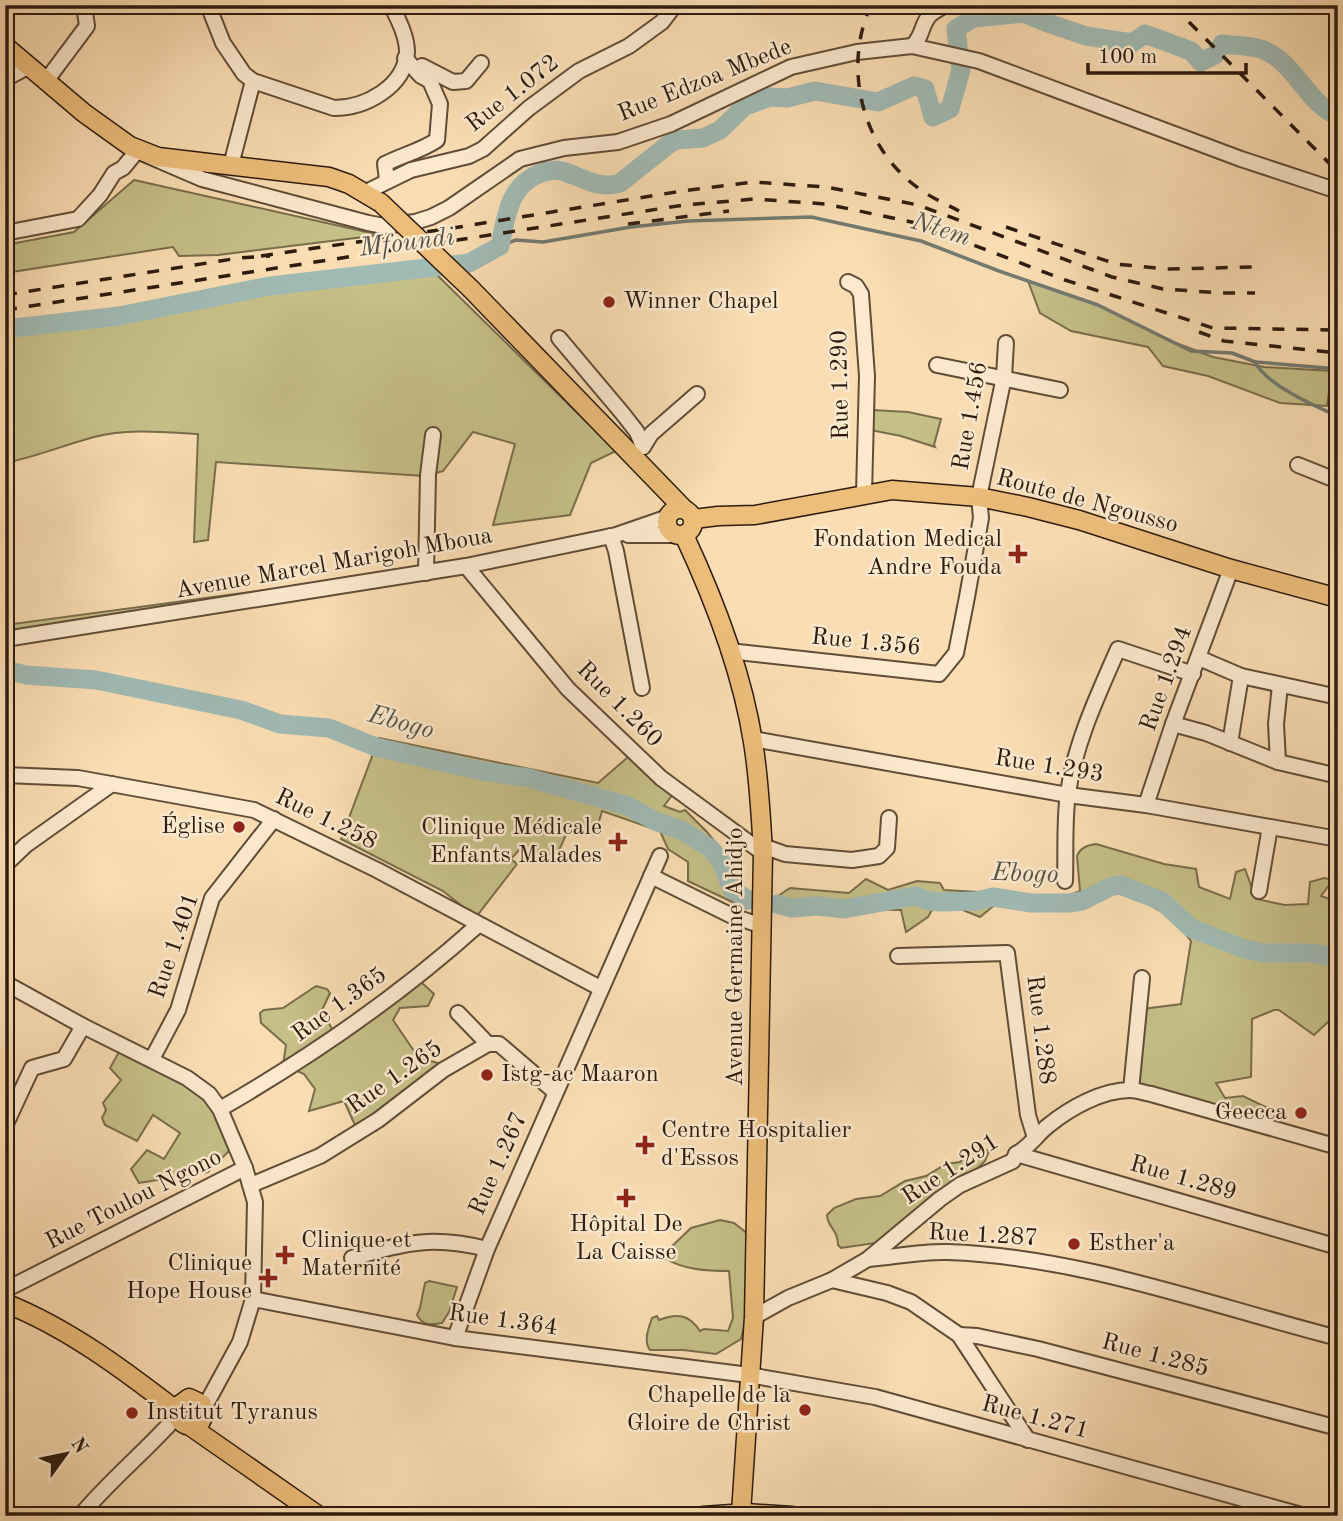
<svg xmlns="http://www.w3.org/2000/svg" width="1343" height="1521" viewBox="0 0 1343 1521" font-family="'Old Standard TT',serif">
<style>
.green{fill:#c5bf88;stroke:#796d4b;stroke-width:2}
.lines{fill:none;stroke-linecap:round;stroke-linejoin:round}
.stream{stroke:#727a72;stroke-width:3.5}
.river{stroke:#a0bab4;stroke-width:19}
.minor-casing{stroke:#604c37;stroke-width:18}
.major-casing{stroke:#2d1b0e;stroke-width:21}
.minor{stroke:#fce9ce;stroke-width:14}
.major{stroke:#edbe7a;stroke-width:18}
.rail{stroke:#2d1b0e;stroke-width:3.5;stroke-dasharray:12 12;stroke-linecap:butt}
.major-bridge-casing{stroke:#2d1b0e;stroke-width:21;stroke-linecap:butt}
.major-bridge{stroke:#edbe7a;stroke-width:18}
.poi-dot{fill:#8f2418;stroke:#fce9ce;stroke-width:2.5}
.labels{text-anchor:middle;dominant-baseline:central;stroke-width:5;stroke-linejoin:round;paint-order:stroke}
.street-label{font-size:24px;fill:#2d1b0e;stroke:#fce9ce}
.poi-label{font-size:24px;fill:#2d1b0e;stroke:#fce9ce;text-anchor:start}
.water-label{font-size:26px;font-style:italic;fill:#555348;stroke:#fce9ce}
</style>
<rect width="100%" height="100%" fill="#faddb3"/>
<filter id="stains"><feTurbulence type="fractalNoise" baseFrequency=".00286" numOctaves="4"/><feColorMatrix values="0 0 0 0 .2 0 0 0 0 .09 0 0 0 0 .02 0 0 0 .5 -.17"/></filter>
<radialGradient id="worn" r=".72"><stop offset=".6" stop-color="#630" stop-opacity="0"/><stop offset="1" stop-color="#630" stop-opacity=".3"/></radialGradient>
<g class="green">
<path d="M134 180 380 235 218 255 179 256 173 247 5 273V245L74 232Z"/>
<path d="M430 268 616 451 591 463 570 515 493 525 515 444 473 432 443 471 424 476 216 462 208 540 194 542 198 434C164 432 128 428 94 437 64 445 36 457 5 463V329L119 316 270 286Z"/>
<path d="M1028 281 1098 305 1168 340 1213 357 1264 367 1332 371 1327 406 1280 403 1208 376 1163 366 1148 347 1071 331 1040 313Z"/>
<path d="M872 410 908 412 941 419 934 445 935 447 901 436 870 430Z"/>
<path d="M355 578 362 583 357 590 5 643V625Z"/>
<path d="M379 738 598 783 628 757 673 794 664 806 680 812 685 810 707 832 739 872 745 908 688 881V862L668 849 660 831 602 811 595 835 569 828 557 855 518 851 511 859 517 864 476 917 443 891 341 839Z"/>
<path d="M1096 844 1164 864 1196 869 1199 887 1230 899 1236 872 1245 869 1256 899 1285 905 1308 904 1310 882 1324 878 1333 880 1321 896 1338 902V1022L1329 1021 1314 1035 1279 1010H1274L1252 1019 1251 1077 1216 1083 1225 1098 1243 1096 1282 1115 1280 1123H1270L1133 1087 1125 1075 1126 1070 1143 1009 1181 1004 1191 941 1172 917 1120 889 1073 908 1051 910 997 903 980 917 953 906 932 910 928 917 906 932 901 910 837 909 803 913 778 896 790 888 849 893 866 879 888 890 917 881 940 883 944 890 1065 897 1080 891 1077 856C1080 848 1087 845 1096 844Z"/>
<path d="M421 982 434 994 428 1006 400 1008 393 1020 416 1054 419 1058 438 1063 436 1068 378 1120 377 1130 365 1136H360L344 1101 309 1111 315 1089 304 1074 283 1065 286 1045 261 1023 260 1013 264 1010 283 1008 316 986 327 989 330 993 322 1010 333 1031Z"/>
<path d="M120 1050 194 1085 212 1105 230 1150 208 1172 139 1183 131 1169 147 1150 164 1159 180 1133 153 1115 137 1141 105 1125 102 1118 106 1110 103 1103 121 1080 110 1068Z"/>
<path d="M971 1144 989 1151 985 1161 971 1175 875 1243 841 1248 838 1245C838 1229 827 1227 827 1215L834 1208 856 1199 880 1196 905 1181 926 1176 946 1164 960 1162 966 1155Z"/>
<path d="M720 1220 734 1223 753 1238 747 1315 741 1339 716 1354 683 1350H650C643 1341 649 1327 652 1318L657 1316 659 1320C677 1313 689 1314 700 1331L704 1329 728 1331 733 1318 729 1271C708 1271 683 1270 665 1258V1253L691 1228Z"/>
<path d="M429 1281 457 1287 449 1312 442 1323C430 1325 423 1326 417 1315L420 1308 425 1283Z"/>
</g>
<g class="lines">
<g class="stream">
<path d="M1024 13 1025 5"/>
<path d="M500 246 516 240 543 242 631 227 688 221 811 217 921 241 999 271 1098 305 1191 351 1232 353 1255 362C1267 385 1314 406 1338 416"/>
<path d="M1256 362 1338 369"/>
</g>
<g class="river">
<path d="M5 329 119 316 270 286 469 263 500 246C506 217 509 184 541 173 547 171 555 169 562 171 582 177 598 190 620 183L669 144 677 140 703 138 720 130 745 106 770 97 787 98 815 91 878 102 914 86 925 89 933 117 950 109 961 70 956 29 973 18 1024 13 1045 22 1086 36 1132 43 1145 34 1191 51 1201 62 1215 55 1222 44C1235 46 1254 45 1266 51 1294 63 1309 105 1338 116"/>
<path d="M5 670 26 675 96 680 241 710 280 724 329 728 376 747 482 771 529 778 628 806 655 821 681 830 710 848 721 861 732 889 748 900"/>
<path d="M777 904 792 908 818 906 844 909 916 896 929 901 942 902 976 901 993 897 1031 903H1069L1082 901 1110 887 1120 885 1162 901 1191 928 1244 949 1264 953H1312L1328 956 1338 954"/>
</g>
<g class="minor-casing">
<g id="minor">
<path d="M208 5 223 43 244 74 253 81 334 108C365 108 405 87 407 52 407 36 398 19 391 5"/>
<path d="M912 46C923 37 921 24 930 15 934 11 941 8 946 5"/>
<path d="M422 66 453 82 466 81 481 63"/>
<path d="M5 79 29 66"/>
<path d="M46 81 87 26 84 5"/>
<path d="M231 165 253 81"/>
<path d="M387 180 385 164C402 155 421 151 437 140L440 104 430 81 421 76 405 58"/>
<path d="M366 192 411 170 469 156 483 149 529 108 579 71 629 46 662 22 675 5"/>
<path d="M5 233 78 219 100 195 114 173 123 168 137 151 202 179 368 223 384 226 415 222 431 217 449 208 520 159 564 148 618 142 671 124 791 67 857 52 912 46 979 61 1241 159 1338 191"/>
<path d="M848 282 856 286 861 294 867 376 864 494"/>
<path d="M559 338 623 414 637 432 643 447"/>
<path d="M937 365 1060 390"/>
<path d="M643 447 651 434 697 394"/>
<path d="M1298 465 1338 481"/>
<path d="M628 535H677"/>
<path d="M611 536 616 551 642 688"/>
<path d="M466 566 568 689 661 778 763 853"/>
<path d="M426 573 428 475 433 435"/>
<path d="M5 639 466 566 616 535 668 517"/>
<path d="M729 651 939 674 956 653 967 597 981 518 979 497 1004 377 1006 343"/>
<path d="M1199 658 1241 676 1338 697"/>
<path d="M1173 724 1206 733 1278 762 1338 776"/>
<path d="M753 739 1068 795 1146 805 1338 839"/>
<path d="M1230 743 1241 676"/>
<path d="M1278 762 1276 724 1280 685"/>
<path d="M5 775 78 778 254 810 377 870 600 988"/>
<path d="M1146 805 1173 724 1231 569"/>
<path d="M763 846 785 854 852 860 879 856 887 848 889 818"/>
<path d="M5 865 26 845 112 784"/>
<path d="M651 876 730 915 762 926"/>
<path d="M1065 881C1066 852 1064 821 1068 793 1075 743 1098 695 1118 649L1193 674"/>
<path d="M1259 891 1270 827"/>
<path d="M898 956 1007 953 1028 1115 1035 1138"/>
<path d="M5 983 83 1026 187 1078 209 1094 220 1109 245 1168 255 1202 253 1299 240 1342 204 1408"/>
<path d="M458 1013 488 1044"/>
<path d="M152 1059 178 1010 212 898 274 819"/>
<path d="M1131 1090 1142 978"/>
<path d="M220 1109C312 1056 399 996 478 925"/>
<path d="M5 1126 32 1068 64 1059 83 1026"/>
<path d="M1016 1154 1338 1247"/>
<path d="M251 1185 320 1156 378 1120 443 1070 488 1044H499L555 1092"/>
<path d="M352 1258C406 1243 431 1235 487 1249"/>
<path d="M868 1259C894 1257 922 1251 948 1252 1082 1257 1209 1305 1338 1338"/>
<path d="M832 1280 887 1293 911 1302 959 1335 1028 1440"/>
<path d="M5 1290 245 1168"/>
<path d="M253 1299 455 1338 749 1375 875 1397 1305 1516"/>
<path d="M754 1317 788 1298 832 1280 868 1259 940 1199 960 1185 1013 1161 1016 1154C1030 1147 1037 1134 1049 1125 1070 1108 1102 1090 1130 1090 1137 1090 1145 1093 1151 1094L1338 1147"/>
<path d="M959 1335 977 1336 1038 1349 1338 1428"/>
<path d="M455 1338 487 1249 660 856"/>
<path d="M80 1516C110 1480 146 1451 177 1416"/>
</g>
</g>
<g class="major-casing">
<g id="major">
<path d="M5 46 84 113 130 146 158 157 329 177 349 184 381 203"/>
<path d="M471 289 684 509"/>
<circle cx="680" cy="522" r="13"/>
<path d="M694 519 718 516 755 515 892 490 979 497 1028 507 1079 520 1231 569 1338 598"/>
<path d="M684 535C714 599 742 671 753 742 759 778 761 816 763 853L754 1317 741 1513"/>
<path d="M5 1303C68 1328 124 1370 177 1411"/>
<path d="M190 1426 200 1423 205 1413 202 1404 189 1398 178 1406C175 1416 180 1424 190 1426L319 1516"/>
<path d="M703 1516 746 1513 792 1516"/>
</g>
</g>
<use href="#minor" class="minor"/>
<use href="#major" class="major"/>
<g class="rail">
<path d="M871 5C842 68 862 150 921 190 932 198 946 204 959 211"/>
<path d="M1172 5 1338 172"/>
<path d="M628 224 729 211"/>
<path d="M1006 227 1116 264 1167 269 1254 267"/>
<path d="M261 256 453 228 682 191 753 182 826 187 918 205 1112 277 1163 289 1223 293H1255"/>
<path d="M5 295 239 258 270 256"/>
<path d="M5 310 684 205 754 199 826 204 916 223 1065 280 1213 328 1338 330"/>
<path d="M1199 332 1224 341 1338 353"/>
</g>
<g class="major-bridge-casing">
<path id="major-bridge" d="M381 203 471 289"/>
</g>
<use href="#major-bridge" class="major-bridge"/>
</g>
<g class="poi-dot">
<circle cx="609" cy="302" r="7"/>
<path d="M1014.5 543.5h7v7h7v7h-7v7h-7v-7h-7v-7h7z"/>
<circle cx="239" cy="827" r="7"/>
<path d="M614.5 831.5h7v7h7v7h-7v7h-7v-7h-7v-7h7z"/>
<circle cx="487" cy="1075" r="7"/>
<circle cx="1301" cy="1113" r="7"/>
<path d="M641.5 1134.5h7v7h7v7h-7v7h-7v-7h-7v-7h7z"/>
<path d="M622.5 1187.5h7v7h7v7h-7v7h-7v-7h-7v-7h7z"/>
<circle cx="1074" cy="1244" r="7"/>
<path d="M281.5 1244.5h7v7h7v7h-7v7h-7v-7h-7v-7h7z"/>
<path d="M264.5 1267.5h7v7h7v7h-7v7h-7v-7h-7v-7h7z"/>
<circle cx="805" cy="1410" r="7"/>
<circle cx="132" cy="1413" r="7"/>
</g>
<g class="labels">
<g class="street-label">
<text transform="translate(705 81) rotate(-22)">Rue Edzoa Mbede</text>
<text transform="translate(513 94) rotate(-38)">Rue 1.072</text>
<text transform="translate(841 385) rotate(-91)">Rue 1.290</text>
<text transform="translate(971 416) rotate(-80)">Rue 1.456</text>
<text transform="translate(1087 502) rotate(15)">Route de Ngousso</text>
<text transform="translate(334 564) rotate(-10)">Avenue Marcel Marigoh Mboua</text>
<text transform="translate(866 643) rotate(6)">Rue 1.356</text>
<text transform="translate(1167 679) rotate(-70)">Rue 1.294</text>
<text transform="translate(619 705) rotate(45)">Rue 1.260</text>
<text transform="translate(1049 767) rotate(9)">Rue 1.293</text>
<text transform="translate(326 820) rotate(26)">Rue 1.258</text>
<text transform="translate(175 946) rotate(-71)">Rue 1.401</text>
<text transform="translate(736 957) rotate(-90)">Avenue Germaine Ahidjo</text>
<text transform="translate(340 1005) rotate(-36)">Rue 1.365</text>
<text transform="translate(1040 1030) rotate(83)">Rue 1.288</text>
<text transform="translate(395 1078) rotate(-35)">Rue 1.265</text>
<text transform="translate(499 1164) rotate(-66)">Rue 1.267</text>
<text transform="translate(951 1170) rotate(-33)">Rue 1.291</text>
<text transform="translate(1183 1179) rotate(16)">Rue 1.289</text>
<text transform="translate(134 1200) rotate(-27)">Rue Toulou Ngono</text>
<text transform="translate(983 1236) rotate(3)">Rue 1.287</text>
<text transform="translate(503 1321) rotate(8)">Rue 1.364</text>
<text transform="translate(1155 1356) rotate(15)">Rue 1.285</text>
<text transform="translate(1035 1418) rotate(15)">Rue 1.271</text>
</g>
<g class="poi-label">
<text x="623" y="302">Winner Chapel</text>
<text x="1002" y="540" text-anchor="end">Fondation Medical<tspan x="1002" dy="28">Andre Fouda</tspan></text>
<text x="225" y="827" text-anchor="end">Église</text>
<text x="602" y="828" text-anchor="end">Clinique Médicale<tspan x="602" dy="28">Enfants Malades</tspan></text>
<text x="501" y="1075">Istg-ac Maaron</text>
<text x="1287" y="1113" text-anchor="end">Geecca</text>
<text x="661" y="1131">Centre Hospitalier<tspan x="661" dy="28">d'Essos</tspan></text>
<text x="626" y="1225" text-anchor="middle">Hôpital De<tspan x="626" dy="28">La Caisse</tspan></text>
<text x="301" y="1241">Clinique et<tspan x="301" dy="28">Maternité</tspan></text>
<text x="1088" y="1244">Esther'a</text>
<text x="252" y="1264" text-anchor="end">Clinique<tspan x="252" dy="28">Hope House</tspan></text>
<text x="791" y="1396" text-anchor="end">Chapelle de la<tspan x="791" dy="28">Gloire de Christ</tspan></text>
<text x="146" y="1413">Institut Tyranus</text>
</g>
<g class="water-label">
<text transform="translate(941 230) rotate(17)">Ntem</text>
<text transform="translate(407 243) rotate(-7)">Mfoundi</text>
<text transform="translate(401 723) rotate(15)">Ebogo</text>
<text transform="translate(1025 874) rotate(2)">Ebogo</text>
</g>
</g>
<rect width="1343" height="1521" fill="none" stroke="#faddb3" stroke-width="28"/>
<rect x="7" y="7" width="1329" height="1507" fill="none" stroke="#2d1b0e" stroke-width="3.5"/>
<rect x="14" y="14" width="1315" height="1493" fill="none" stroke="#2d1b0e" stroke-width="2"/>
<g transform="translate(66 1454) rotate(57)" stroke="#fce9ce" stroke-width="5" paint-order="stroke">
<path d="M0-5L12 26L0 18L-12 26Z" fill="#2d1b0e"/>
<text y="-10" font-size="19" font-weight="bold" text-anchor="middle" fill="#2d1b0e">N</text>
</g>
<path d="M1088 63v10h158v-10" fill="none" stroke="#2d1b0e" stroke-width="3.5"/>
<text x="1098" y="63" font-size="21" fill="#2d1b0e" stroke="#fce9ce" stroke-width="5" paint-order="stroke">100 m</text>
<rect width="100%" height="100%" filter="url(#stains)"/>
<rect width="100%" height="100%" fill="url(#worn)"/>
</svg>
